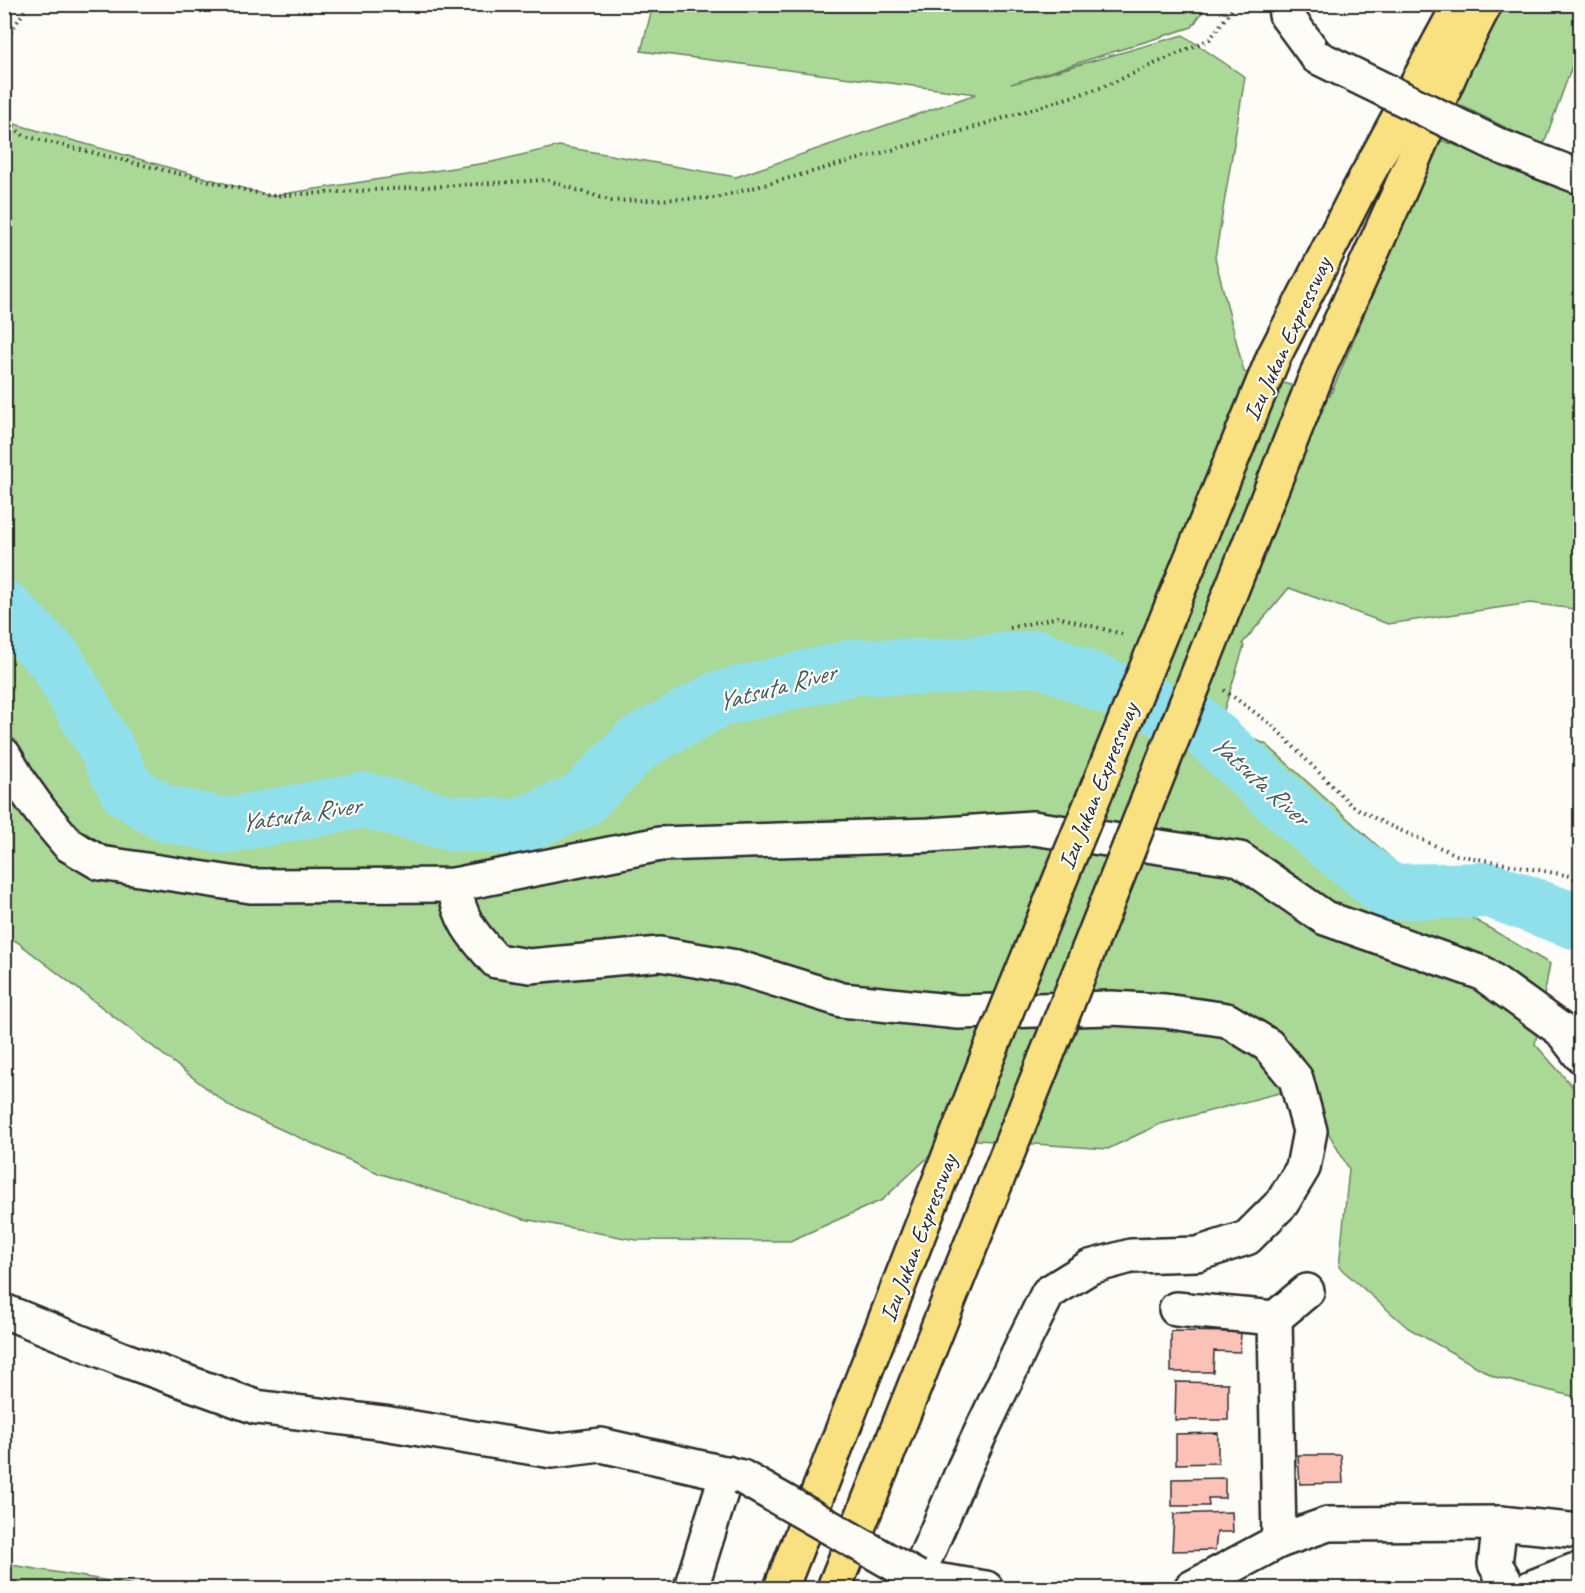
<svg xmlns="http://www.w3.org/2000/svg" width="1585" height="1593" viewBox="0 0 1585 1593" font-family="Caveat,sans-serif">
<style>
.green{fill:#aad897;stroke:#6a8261;stroke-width:1.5}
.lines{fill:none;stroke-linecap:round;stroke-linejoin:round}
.river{stroke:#90e0ec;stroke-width:56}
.building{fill:#fdc2b7;stroke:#2b2b2b;stroke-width:1.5}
.minor-casing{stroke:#2b2b2b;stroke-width:38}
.highway-casing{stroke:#2b2b2b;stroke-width:38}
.path{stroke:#2b2b2b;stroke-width:4;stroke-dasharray:1.5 4.5;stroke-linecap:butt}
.minor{stroke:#fdfcf7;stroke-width:33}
.highway{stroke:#f9e181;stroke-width:33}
.minor-bridge-casing{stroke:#2b2b2b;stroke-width:38;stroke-linecap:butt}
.highway-bridge-casing{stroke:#2b2b2b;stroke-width:38;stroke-linecap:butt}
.minor-bridge{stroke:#fdfcf7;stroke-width:33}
.highway-bridge{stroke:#f9e181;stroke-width:33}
.labels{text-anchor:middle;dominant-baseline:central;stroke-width:4.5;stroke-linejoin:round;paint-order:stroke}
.street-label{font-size:24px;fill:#2b2b2b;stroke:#fdfcf7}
.water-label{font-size:26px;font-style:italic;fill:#44585b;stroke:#fdfcf7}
</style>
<rect width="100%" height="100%" fill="#fdfcf7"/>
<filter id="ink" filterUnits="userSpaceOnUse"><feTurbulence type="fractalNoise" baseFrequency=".0167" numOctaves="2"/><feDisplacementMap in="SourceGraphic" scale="12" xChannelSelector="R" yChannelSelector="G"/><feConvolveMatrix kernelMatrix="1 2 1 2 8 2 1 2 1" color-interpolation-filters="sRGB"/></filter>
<g filter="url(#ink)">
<g class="green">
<path d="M653 5H1207L1192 27 1011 84 1183 35 1245 77 1215 258 1244 372 1330 396 1438 139 1580 191V610L1531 603 1388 624 1289 588 1242 644 1244 646 1220 723 1267 745 1428 892 1550 964 1535 1044 1580 1095V1398L1495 1377 1408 1328 1339 1267 1349 1169 1302 1087 1160 1124 1108 1149 949 1138 882 1200 790 1241 636 1240 524 1219 378 1173 231 1107 16 941 5 939 4 121 270 196 492 162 559 146 736 177 976 94 641 51Z"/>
<path d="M1501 5H1580V44L1543 146 1450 100Z"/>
<path d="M5 1564 153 1588H5Z"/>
</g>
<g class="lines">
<path class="river" d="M4 608 55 659 105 746 127 790 163 813 224 826 364 800 450 823 518 827 582 800 637 744 719 699 854 667H939L1039 658 1198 724 1308 825 1389 892 1490 890 1580 923"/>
</g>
<g class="building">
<path d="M1171 1331 1241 1332 1240 1352 1214 1351 1213 1372H1171Z"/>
<path d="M1176 1382 1228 1383V1420H1175Z"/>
<path d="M1218 1433V1463L1176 1464V1434Z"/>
<path d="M1298 1455H1341L1343 1483 1300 1484Z"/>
<path d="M1225 1478V1498H1208L1209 1506H1172V1479Z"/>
<path d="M1232 1512 1233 1532H1217L1215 1550 1172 1551 1174 1514Z"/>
</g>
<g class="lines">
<g class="minor-casing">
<g id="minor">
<path d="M1285 4 1286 15 1317 57"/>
<path d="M1502 147 1580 177"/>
<path d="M4 755 21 784 41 812 69 845 100 863 251 886 454 885 660 844 930 835 1033 828 1240 859 1325 918 1482 973 1561 1030 1580 1055"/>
<path d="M454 885C460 922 473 935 496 961L530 966 660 954 736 967 842 1000 958 1012 1111 1008 1165 1011 1227 1020 1268 1045 1296 1079 1310 1131 1303 1168 1282 1203 1247 1238 1197 1254 1131 1256 1090 1267 1048 1293 1027 1335 964 1468 917 1577 986 1588"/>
<path d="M1176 1309 1275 1318 1279 1541"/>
<path d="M4 1311 122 1359 256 1407 384 1423 552 1451 601 1445 742 1477"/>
<path d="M1275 1318 1307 1291"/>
<path d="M1500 1523 1495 1564 1509 1588"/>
<path d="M691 1588 727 1473"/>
<path d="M1191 1588 1279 1541 1328 1524 1500 1523 1580 1531"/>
<path d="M1530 1588 1573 1571H1580"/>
</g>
</g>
<g class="highway-casing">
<g id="highway">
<path d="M1274 356 1357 194 1460 4"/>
<path d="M1319 369 1397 197 1455 63 1485 4"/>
<path d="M781 1588 988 1056"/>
<path d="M834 1588 1046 1057"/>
</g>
</g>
<g class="path">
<path d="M4 42 29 4"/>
<path d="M4 119 24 136 270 196 546 180 612 201 716 198 965 130 1103 87 1210 39 1236 4"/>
<path d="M1010 628 1058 617 1126 635"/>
<path d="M1224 690 1272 725 1351 805 1388 825 1457 855 1571 876 1580 882"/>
</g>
<use href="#minor" class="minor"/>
<use href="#highway" class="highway"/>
<g class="minor-bridge-casing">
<g id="minor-bridge">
<path d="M1317 57 1502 147"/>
<path d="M742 1477 917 1577"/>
</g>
</g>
<g class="highway-bridge-casing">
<g id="highway-bridge">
<path d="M988 1056 1274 356"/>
<path d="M1046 1057 1319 369"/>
</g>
</g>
<use href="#minor-bridge" class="minor-bridge"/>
<use href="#highway-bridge" class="highway-bridge"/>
</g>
</g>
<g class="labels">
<g class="street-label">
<text transform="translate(1287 339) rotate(-65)">Izu Jukan Expressway</text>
<text transform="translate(1098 786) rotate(-68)">Izu Jukan Expressway</text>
<text transform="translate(918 1238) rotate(-69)">Izu Jukan Expressway</text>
</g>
<g class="water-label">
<text transform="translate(776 687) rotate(-15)">Yatsuta River</text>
<text transform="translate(1260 780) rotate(42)">Yatsuta River</text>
<text transform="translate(300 814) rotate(-9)">Yatsuta River</text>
</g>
</g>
<rect width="1585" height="1593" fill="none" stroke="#fdfcf7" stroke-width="24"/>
<rect x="12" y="12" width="1561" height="1569" fill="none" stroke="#2b2b2b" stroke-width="2" filter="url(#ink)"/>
</svg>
